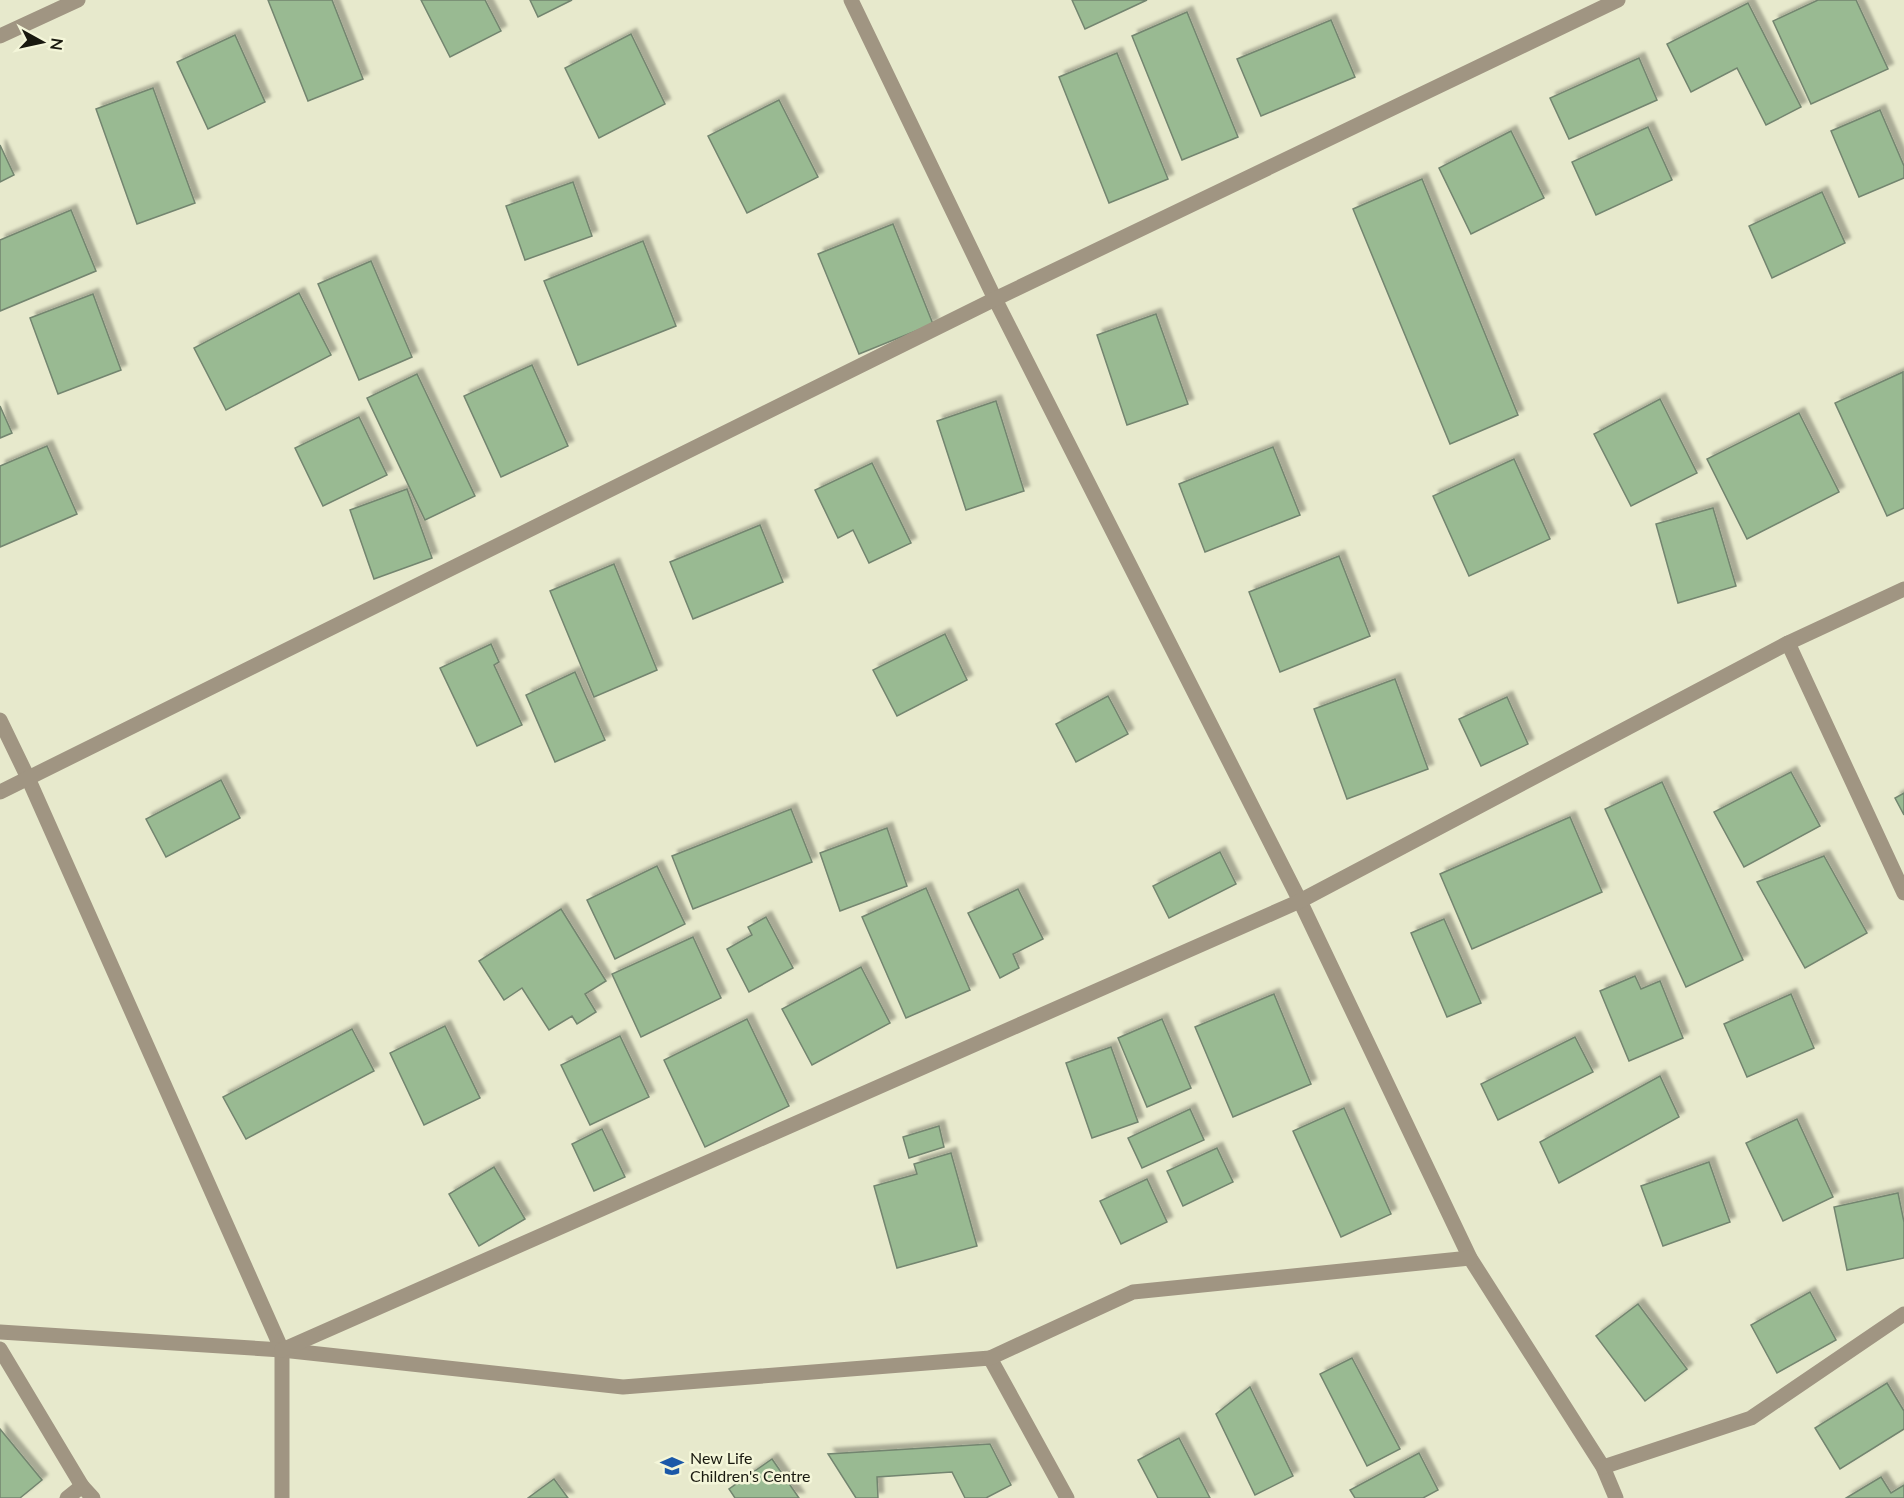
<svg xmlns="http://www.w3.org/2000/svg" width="1904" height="1498" viewBox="0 0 1904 1498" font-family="Lato,sans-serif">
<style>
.building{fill:#99ba92;stroke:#73856f;stroke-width:1.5;filter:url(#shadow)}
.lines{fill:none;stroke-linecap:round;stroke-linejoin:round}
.lane{stroke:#a09582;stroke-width:15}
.street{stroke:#a09582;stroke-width:15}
.labels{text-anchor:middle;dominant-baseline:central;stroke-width:5;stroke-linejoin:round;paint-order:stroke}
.poi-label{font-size:16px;fill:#19190f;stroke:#f4f6d9;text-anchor:start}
</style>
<defs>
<filter id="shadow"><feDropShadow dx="5.5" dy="-5.5" stdDeviation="1.5" flood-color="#0004"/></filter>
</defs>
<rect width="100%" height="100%" fill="#e7e9cc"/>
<g class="building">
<path d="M268 0H332L363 79 308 101Z"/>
<path d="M421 0H485L501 31 450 57Z"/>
<path d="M530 0H572L538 17Z"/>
<path d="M1072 0H1147L1085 29Z"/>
<path d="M1818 0H1856L1888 69 1811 104 1773 21Z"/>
<path d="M1748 3 1801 107 1766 125 1737 68 1691 92 1667 44Z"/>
<path d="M1187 12 1238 137 1182 160 1132 36Z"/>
<path d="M1331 20 1355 77 1261 116 1237 59Z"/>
<path d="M631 34 665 104 599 138 565 68Z"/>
<path d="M235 35 265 102 208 129 177 62Z"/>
<path d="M1117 53 1168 179 1109 203 1059 77Z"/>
<path d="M1639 58 1657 100 1569 139 1550 98Z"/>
<path d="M153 88 195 203 137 224 96 109Z"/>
<path d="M779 100 818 177 747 213 708 136Z"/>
<path d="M1880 110 1904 166V178L1859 197 1831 131Z"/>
<path d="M1648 127 1672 180 1596 215 1572 162Z"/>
<path d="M1511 131 1544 198 1471 234 1439 168Z"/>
<path d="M0 145 14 175 0 182Z"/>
<path d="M1422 179 1518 415 1450 444 1353 209Z"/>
<path d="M573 182 592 236 525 260 506 206Z"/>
<path d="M1822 192 1845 243 1772 278 1749 226Z"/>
<path d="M71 210 96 271 0 311V240Z"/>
<path d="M893 224 933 324 859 354 818 254Z"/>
<path d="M643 241 676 326 578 365 544 281Z"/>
<path d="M371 261 412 357 359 380 318 284Z"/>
<path d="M299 293 331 355 226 410 194 348Z"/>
<path d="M93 294 121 370 58 394 30 318Z"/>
<path d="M1156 314 1188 404 1127 425 1097 335Z"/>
<path d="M532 365 568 446 501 477 464 396Z"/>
<path d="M1903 372 1904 508 1887 516 1835 403Z"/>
<path d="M417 374 475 496 425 520 367 398Z"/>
<path d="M1660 399 1697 473 1631 506 1594 434Z"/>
<path d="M996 401 1024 491 966 510 937 421Z"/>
<path d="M0 406 12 433 0 438Z"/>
<path d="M1799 413 1839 492 1747 539 1707 459Z"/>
<path d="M359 417 387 475 323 506 295 448Z"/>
<path d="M47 446 77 514 0 547V466Z"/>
<path d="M1273 447 1300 515 1205 552 1179 484Z"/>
<path d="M1514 459 1550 539 1469 576 1433 496Z"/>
<path d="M872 463 911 543 869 563 853 530 838 538 815 490Z"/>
<path d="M407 489 432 558 374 579 350 510Z"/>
<path d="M1713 508 1736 586 1678 603 1656 524Z"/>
<path d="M760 525 783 582 693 619 670 562Z"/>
<path d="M1339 556 1370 636 1280 672 1249 592Z"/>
<path d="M614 564 657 670 594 697 550 591Z"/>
<path d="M945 634 967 680 897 716 873 670Z"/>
<path d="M491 644 499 662 494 665 522 725 477 746 440 668Z"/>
<path d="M575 672 605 740 555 762 526 695Z"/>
<path d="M1395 679 1428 769 1347 799 1314 709Z"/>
<path d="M1108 696 1128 734 1076 762 1056 724Z"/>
<path d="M1507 697 1528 744 1481 766 1459 719Z"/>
<path d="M1791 772 1820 826 1744 867 1714 812Z"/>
<path d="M221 780 240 818 166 857 146 819Z"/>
<path d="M1662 782 1743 960 1686 987 1605 809Z"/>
<path d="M1904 793V815L1895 798Z"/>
<path d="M791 809 812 862 693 909 672 856Z"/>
<path d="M1570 817 1602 892 1472 949 1440 874Z"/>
<path d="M887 828 907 886 840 911 820 853Z"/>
<path d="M1220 852 1236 884 1169 918 1153 886Z"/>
<path d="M1824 856 1867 933 1805 968 1757 882Z"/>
<path d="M657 866 685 924 615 959 587 900Z"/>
<path d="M926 888 970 990 906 1018 862 917Z"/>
<path d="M1018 889 1043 939 1013 954 1019 968 1000 978 968 913Z"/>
<path d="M561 909 606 981 585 994 596 1012 577 1024 572 1016 549 1030 522 988 504 1000 479 961Z"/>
<path d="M766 917 793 968 749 992 727 949 752 935 748 927Z"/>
<path d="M1444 919 1481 1003 1447 1017 1411 933Z"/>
<path d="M693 937 721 998 641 1037 612 974Z"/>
<path d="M861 967 890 1023 812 1065 782 1009Z"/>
<path d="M1635 976 1641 989 1660 981 1683 1038 1629 1061 1600 991Z"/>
<path d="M1274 994 1311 1084 1233 1117 1195 1027Z"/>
<path d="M1791 994 1814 1048 1747 1077 1724 1024Z"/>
<path d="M747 1019 789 1106 705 1147 664 1060Z"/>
<path d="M1162 1019 1191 1088 1147 1107 1118 1038Z"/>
<path d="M445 1026 480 1098 424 1125 390 1053Z"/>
<path d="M352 1029 374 1071 246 1139 223 1097Z"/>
<path d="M620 1036 649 1097 590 1125 561 1065Z"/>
<path d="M1575 1037 1593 1072 1498 1120 1481 1084Z"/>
<path d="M1111 1047 1138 1122 1092 1138 1066 1063Z"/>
<path d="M1660 1076 1679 1117 1559 1183 1540 1142Z"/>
<path d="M1344 1108 1391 1214 1341 1237 1293 1131Z"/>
<path d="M1190 1109 1204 1140 1142 1168 1128 1138Z"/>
<path d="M1797 1119 1833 1197 1783 1221 1746 1143Z"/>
<path d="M939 1126 944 1147 909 1158 903 1137Z"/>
<path d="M602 1129 625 1177 594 1191 572 1144Z"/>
<path d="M1217 1148 1233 1182 1183 1206 1167 1171Z"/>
<path d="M951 1153 977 1246 897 1268 874 1186 917 1174 914 1164Z"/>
<path d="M1709 1162 1730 1222 1663 1246 1641 1186Z"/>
<path d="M494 1167 525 1219 479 1246 449 1194Z"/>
<path d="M1147 1179 1167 1222 1121 1244 1100 1201Z"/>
<path d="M1898 1193 1904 1222V1258L1847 1270 1834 1207Z"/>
<path d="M1810 1292 1836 1340 1777 1373 1751 1325Z"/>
<path d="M1638 1304 1687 1369 1645 1401 1596 1336Z"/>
<path d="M1352 1358 1400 1449 1367 1466 1320 1374Z"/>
<path d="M1887 1383 1904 1411V1429L1840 1469 1815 1428Z"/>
<path d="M1250 1387 1293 1476 1255 1495 1216 1414Z"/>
<path d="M0 1429 42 1480 20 1498H0Z"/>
<path d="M1179 1438 1210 1498H1158L1138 1460Z"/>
<path d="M990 1444 1011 1485 986 1498H965L952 1472 877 1477 878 1498H856L828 1454Z"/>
<path d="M1419 1453 1438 1490 1423 1498H1355L1350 1490Z"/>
<path d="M772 1459 799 1498H735L729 1489Z"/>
<path d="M1881 1477 1891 1493 1904 1485V1498H1846Z"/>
<path d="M554 1479 568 1498H528Z"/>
</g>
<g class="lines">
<path class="lane" d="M67 1498 82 1486"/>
<g class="street">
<path d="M851 0 995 299 1300 901 1470 1258 1603 1467 1616 1498"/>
<path d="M0 36 78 0"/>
<path d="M1788 643 1904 893"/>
<path d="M0 720 28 778 282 1350V1498"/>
<path d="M0 792 995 299 1618 0"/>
<path d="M0 1332 282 1350 623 1387 990 1358 1067 1498"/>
<path d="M0 1349 82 1486 93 1498"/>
<path d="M282 1350 1300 901 1788 643 1904 589"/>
<path d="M990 1358 1133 1292 1470 1258"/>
<path d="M1603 1467 1751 1418 1904 1314"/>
</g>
</g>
<defs>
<g id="school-bare" transform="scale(1.8)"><path d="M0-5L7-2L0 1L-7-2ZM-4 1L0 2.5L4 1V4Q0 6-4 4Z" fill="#1a58a8" stroke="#f4f6d9" stroke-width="2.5" paint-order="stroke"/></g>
</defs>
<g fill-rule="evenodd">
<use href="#school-bare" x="672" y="1466"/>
</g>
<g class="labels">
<g class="poi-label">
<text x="690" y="1457">New Life<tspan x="690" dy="18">Children's Centre</tspan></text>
</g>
</g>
<g transform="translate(42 42) rotate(98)" stroke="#f4f6d9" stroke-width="4.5" paint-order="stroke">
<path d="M0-4.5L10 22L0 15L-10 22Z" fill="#19190f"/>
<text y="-9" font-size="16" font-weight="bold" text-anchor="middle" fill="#19190f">N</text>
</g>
</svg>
